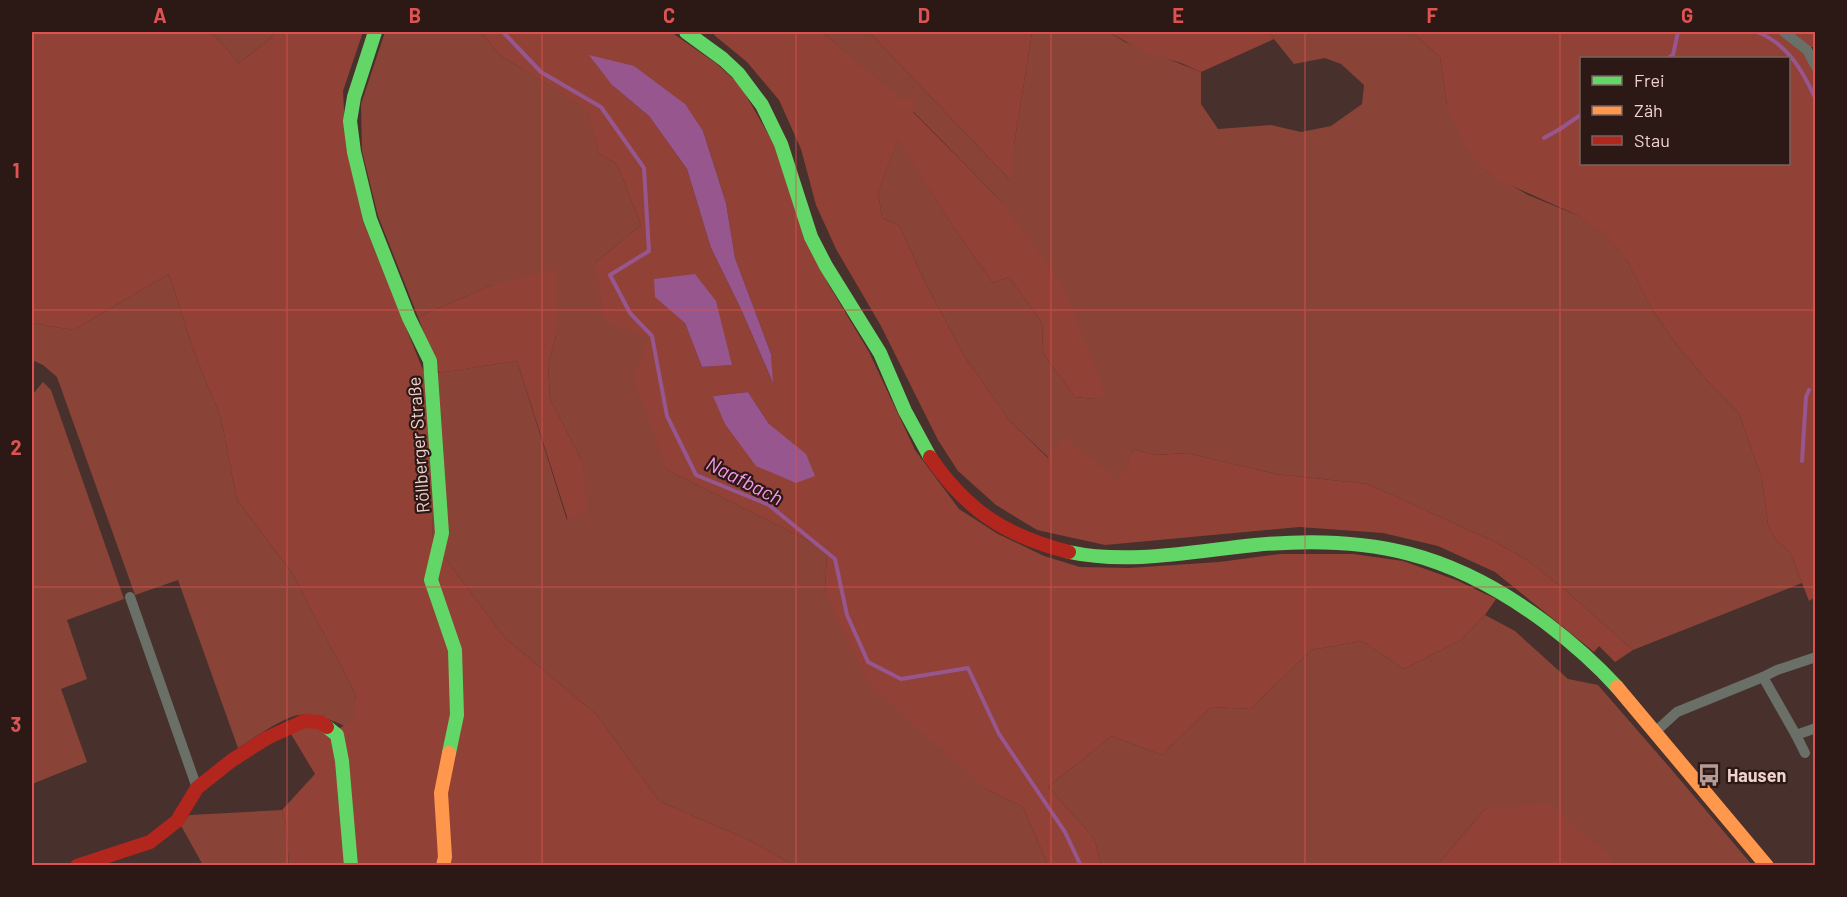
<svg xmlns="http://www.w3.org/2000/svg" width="1847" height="897" viewBox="0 0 1847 897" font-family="Barlow,sans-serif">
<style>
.green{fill:#8a4337}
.forest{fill:#924136;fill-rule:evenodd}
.water{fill:#97568e}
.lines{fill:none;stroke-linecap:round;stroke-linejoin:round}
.stream{stroke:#97568e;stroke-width:4}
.street{stroke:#6a7068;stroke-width:10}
.fast{stroke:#63d668;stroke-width:14}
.slow{stroke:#ff974d;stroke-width:14}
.jam{stroke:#b3261e;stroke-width:14}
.grid{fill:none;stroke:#dc5352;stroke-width:1.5;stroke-opacity:0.55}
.labels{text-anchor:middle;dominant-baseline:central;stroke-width:4.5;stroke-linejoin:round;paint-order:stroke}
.street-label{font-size:18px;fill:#f0d3ce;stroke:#2c1814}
.poi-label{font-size:18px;font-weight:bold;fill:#f0d3ce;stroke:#2c1814;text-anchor:start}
.water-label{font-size:20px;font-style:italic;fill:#f79aed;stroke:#2c1814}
.neatline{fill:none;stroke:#dc5352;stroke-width:2}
.grid-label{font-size:20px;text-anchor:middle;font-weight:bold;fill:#dc5352}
</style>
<rect width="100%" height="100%" fill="#48302d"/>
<g class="green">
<path d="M211 32H274L271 38 239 63Z"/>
<path d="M385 32H481L501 56 589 110 599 154 617 164 641 225 595 263 648 338 667 470 827 550 825 594 986 789 1023 807 1048 865H794L749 840 659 801 597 715 505 638 433 542 428 397 425 375 517 361 567 520 581 459 550 399 548 365 556 335 492 285 418 317 378 216 362 151 361 104Z"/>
<path d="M822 32H869L1010 180 1015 139 1032 32H1109L1125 42 1201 72V104L1218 129 1271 125 1301 132 1331 126 1362 104 1364 85 1341 64 1325 58 1294 64 1274 39 1270 32H1412L1440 57 1447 105 1486 171 1528 195 1577 215 1603 232 1628 262 1650 306 1676 344 1703 376 1739 413 1762 479 1768 525 1776 540 1790 552 1802 583 1633 650 1564 589 1526 559 1491 540 1368 484 1276 474 1187 453 1155 455 1134 449 1119 481 1049 458 1010 421 964 356 925 282 899 225 882 218 878 192 898 138 952 225 993 283 1009 277 1043 324 1042 352 1075 397 1094 399 1001 201 902 100Z"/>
<path d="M169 274 194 352 221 418 237 500 292 573 355 693 357 709 351 723 344 726C334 720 312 713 299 715 285 716 251 740 238 748L178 580 135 595 57 377 43 365 32 360V323L73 330Z"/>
<path d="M43 382 51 390 124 599 67 620 87 679 61 689 87 762 32 784V395Z"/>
<path d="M1485 615 1515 631 1568 679 1598 685 1671 769 1752 865H1615L1613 859 1485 809 1437 865H1101L1094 838 1048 787 1112 736 1162 755 1211 707 1251 709 1311 650 1362 641 1404 669 1461 640Z"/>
<path d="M282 810 286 825 289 865H203L180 824 190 815Z"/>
</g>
<g class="forest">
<path d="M32 32H211L239 63 271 38 274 32H363L343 91 345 129 363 221 425 375 428 397 433 542 505 638 597 715 659 801 749 840 794 865H289L286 825 282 810 315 774 288 729 304 722 336 730C355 720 358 715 355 693L292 573 237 500 221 418 194 352 169 274 73 330 32 323Z"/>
<path d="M481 32H671L717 64 740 85 775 146 827 282 869 352 915 450 959 509 998 534 1044 556 1080 567 1129 568 1219 562 1280 554H1353L1403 561 1456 580 1496 599 1485 615 1461 640 1404 669 1362 641 1311 650 1251 709 1211 707 1162 755 1112 736 1048 787 1094 838 1101 865H1048L1023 807 986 789 869 684 825 594 827 550 667 470 634 380 648 338 605 322 595 263 641 225 617 164 599 154 588 110 501 56ZM612 85 703 131 726 203 735 258 771 354 772 381 741 309 711 248 687 169 649 116ZM685 323 731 365 702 367ZM748 392 769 424 713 396Z"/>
<path d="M715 32H822L902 99 914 98 913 112 1001 201 1063 285 1105 394 1093 399 1075 397 1042 352 1043 324 1009 277 993 283 952 225 898 139 878 192 882 218 899 225 925 282 964 356 1010 421 1048 458 1065 437 1118 481 1134 449 1155 455 1187 453 1276 474 1368 484 1491 540 1526 559 1564 589 1633 650 1615 662 1599 646 1594 652 1495 572 1438 546 1383 533 1299 527 1105 545 1037 530 996 505 958 471 938 440 881 326 836 249 816 205 801 149 779 100 747 62 714 35Z"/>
<path d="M869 32H1032L1015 139 1011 181Z"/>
<path d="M1109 32H1270L1274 39 1201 72 1181 63 1144 52Z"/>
<path d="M1412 32H1815V47H1811L1816 57 1815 597 1809 601 1790 552 1776 540 1768 525 1762 479 1739 413 1703 376 1676 344 1650 306 1628 262 1603 233 1577 215 1501 181 1486 171 1464 146 1447 105 1440 57ZM1582 58H1788V164H1582Z"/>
<path d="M557 268 556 335 548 365 550 399 581 459 588 510 568 520 517 361 439 373 418 317 492 285Z"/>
<path d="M1548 803 1613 859 1615 865H1437L1485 809Z"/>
</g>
<g class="water">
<path d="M589 55 634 66 685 104 703 131 726 203 735 258 771 354 773 383 741 309 711 248 687 169 649 116 612 85Z"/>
<path d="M695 274 716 301 732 365 702 367 685 323 655 297 654 279Z"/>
<path d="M748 392 769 424 806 454 815 476 796 483 756 466 725 424 713 396Z"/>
</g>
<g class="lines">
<g class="stream">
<path d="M503 32 541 72 601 107 644 168 649 251 610 275 630 313 652 336 667 416 696 475 769 505 835 559 847 615 868 662 901 679 968 668 999 734 1065 832 1081 866"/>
<path d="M1757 32C1788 44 1803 71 1816 100"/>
<path d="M1668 58 1673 55 1678 32"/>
<path d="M1544 138 1560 129 1582 114"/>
<path d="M1816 316V361"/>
<path d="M1802 461 1806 397 1809 390"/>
</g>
<g class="street">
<path d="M1784 32 1807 50 1816 67"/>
<path d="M130 597 197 788"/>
<path d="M1763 677 1796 735 1816 728"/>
<path d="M1654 733 1677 712 1763 677 1777 670 1816 657"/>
<path d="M1796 735 1805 753"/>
</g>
<g class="fast">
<path d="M375 32 354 97 350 121 354 152 370 219 409 318 430 361 442 533 431 580 455 650 457 715 449 753"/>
<path d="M686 32 723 59 738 73 762 105 781 144 811 237 826 266 880 353 905 411 930 457"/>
<path d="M1069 552C1129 565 1195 551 1255 545 1370 534 1453 553 1546 623 1571 642 1596 664 1617 687"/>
<path d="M327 727 337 735 342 761 351 866"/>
</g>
<g class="slow">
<path d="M1617 687 1767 866"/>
<path d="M443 866 445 857 441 793 449 753"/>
</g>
<g class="jam">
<path d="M930 457C967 511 1006 536 1069 552"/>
<path d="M77 866 150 842 177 821 197 788 231 761 267 738 304 721 320 722 327 727"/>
</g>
</g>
<path class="grid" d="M287 32V866M542 32V866M796 32V866M1051 32V866M1305 32V866M1560 32V866M32 310H1816M32 587H1816"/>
<defs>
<g id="bus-bare" transform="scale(1.8)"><path d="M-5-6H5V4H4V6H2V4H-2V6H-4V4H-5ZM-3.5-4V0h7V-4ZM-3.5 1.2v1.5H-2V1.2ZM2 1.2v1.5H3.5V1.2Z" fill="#b59a96" stroke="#2c1814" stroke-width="2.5" paint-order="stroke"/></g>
</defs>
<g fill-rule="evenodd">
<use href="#bus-bare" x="1709" y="775"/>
</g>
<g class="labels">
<g class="street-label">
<text transform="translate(418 445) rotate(-94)">Röllberger Straße</text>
</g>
<g class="poi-label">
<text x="1727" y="775">Hausen</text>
</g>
<g class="water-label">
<text transform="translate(745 480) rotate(27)">Naafbach</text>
</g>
</g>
<rect width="1847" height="897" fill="none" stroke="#2c1814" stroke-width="66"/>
<rect x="1580" y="57" width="210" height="108" fill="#2c1814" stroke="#7a635e" stroke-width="1.5"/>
<rect x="1592" y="76" width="30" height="9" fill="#63d668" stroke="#7a635e" stroke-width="1.5"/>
<text x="1634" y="87" font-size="18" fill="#f0d3ce">Frei</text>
<rect x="1592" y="106" width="30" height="9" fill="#ff974d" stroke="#7a635e" stroke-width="1.5"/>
<text x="1634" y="117" font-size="18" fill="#f0d3ce">Zäh</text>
<rect x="1592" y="136" width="30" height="9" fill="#b3261e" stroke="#7a635e" stroke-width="1.5"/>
<text x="1634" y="147" font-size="18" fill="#f0d3ce">Stau</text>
<rect x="33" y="33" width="1781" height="831" class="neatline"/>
<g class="grid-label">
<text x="160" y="23">A</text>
<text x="415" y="23">B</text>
<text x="669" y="23">C</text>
<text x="924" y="23">D</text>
<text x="1178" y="23">E</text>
<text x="1432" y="23">F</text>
<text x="1687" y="23">G</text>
<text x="16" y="178">1</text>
<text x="16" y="455">2</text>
<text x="16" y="732">3</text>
</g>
</svg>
